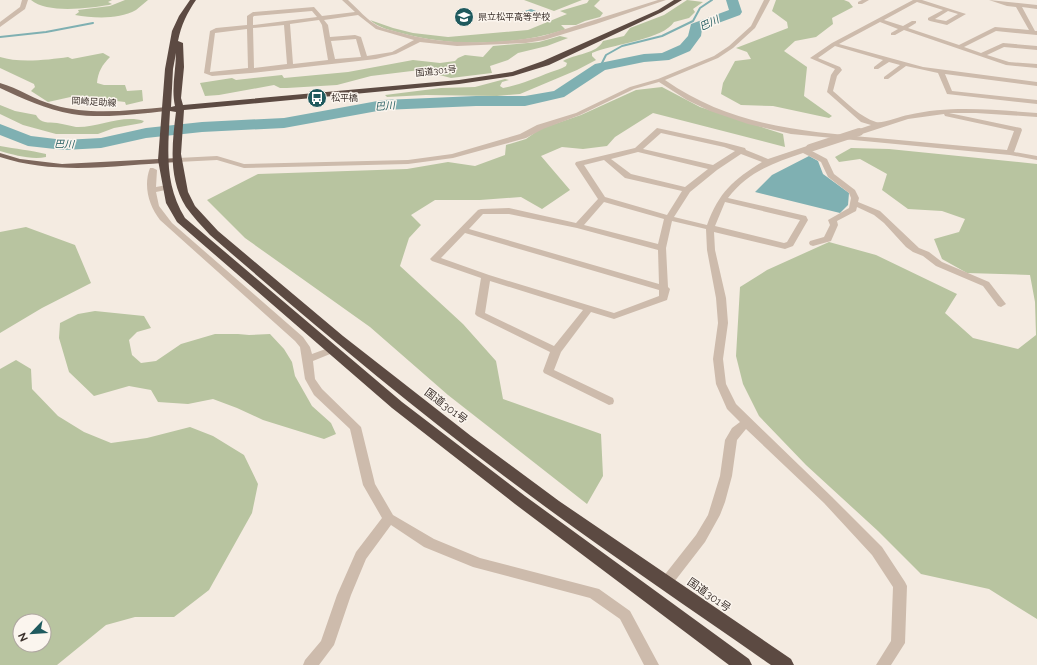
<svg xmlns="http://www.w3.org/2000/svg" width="1037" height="665" viewBox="0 0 1037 665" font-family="Raleway,'Noto Sans JP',sans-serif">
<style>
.green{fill:#b8c4a0;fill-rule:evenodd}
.water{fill:#7fb0b2}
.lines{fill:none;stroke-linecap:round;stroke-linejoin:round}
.stream{stroke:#7fb0b2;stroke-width:2}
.river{fill:#7fb0b2;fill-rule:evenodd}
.minor{fill:#cdbbac;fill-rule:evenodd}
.major{fill:#7d675c;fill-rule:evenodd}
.highway{fill:#5c4a42;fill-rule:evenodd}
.minor-bridge{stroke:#cdbbac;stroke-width:8}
.labels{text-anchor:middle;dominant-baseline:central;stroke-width:3;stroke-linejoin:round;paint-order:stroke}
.far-poi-label{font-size:9px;fill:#3b302b;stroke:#fbf5ee;text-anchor:start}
.far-street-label{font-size:9px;fill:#3b302b;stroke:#fbf5ee}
.far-water-label{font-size:10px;font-style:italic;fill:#1f5a5e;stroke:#fbf5ee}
.street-label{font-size:11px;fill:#3b302b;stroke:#fbf5ee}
</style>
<rect width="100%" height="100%" fill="#f4ebe1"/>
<g class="green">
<path d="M31 0H112L108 2 112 4 109 5C90 8 47 14 31 0Z"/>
<path d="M125 0H148C144 3 140 7 136 10 118 20 93 18 75 15L79 12 78 10 110 6Z"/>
<path d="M524 0H582L554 11Z"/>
<path d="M589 0H600L594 6 603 13 600 17 585 21 576 25H561L565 29 564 30C514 46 451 47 401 33 390 30 379 28 370 20L393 28 413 33 448 37 528 30 567 14 560 11 587 3Z"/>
<path d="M687 0 703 2 693 9 695 12 689 18 674 22C663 39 616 44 597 51L592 53V56L596 60 577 70 520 94 497 96 426 95 387 97 385 95 441 88 475 87 505 79 509 80 502 82 500 86 503 88C520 85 535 78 551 72 556 70 561 69 566 66L567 63 563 61C574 54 597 54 603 41L624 36 630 28 664 15Z"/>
<path d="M776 0H844L849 2 853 7 832 18 833 24 816 37 795 41 784 51 807 67 804 96 832 116 829 118 773 106 741 105 721 94 723 83 735 61 751 59 747 52 736 48 788 28 787 22 772 11Z"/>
<path d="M560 36 568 38 547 46 518 53 508 60 490 66 492 73 451 78 420 70 371 76 337 85 287 88H280L274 85 219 95 205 96 200 83 232 78 236 80 282 75 284 78 348 72 413 60 440 63 455 61 458 58 465 55 483 57 493 46 539 42Z"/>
<path d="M103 53 110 57C102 65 98 72 97 83L104 85H125L127 91 142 90 143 101 126 105 125 102 75 96 48 102 31 91 35 87 34 84 0 68V57C18 63 48 60 68 57L72 59Z"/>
<path d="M662 87 700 107 783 134 785 147 653 113 615 137 607 146 583 149 562 147 541 156 570 190 542 209 521 197 480 200H435L411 215 421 225 409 238 400 266 463 324 496 361 503 399 601 434 603 476 587 504 448 395 370 327 245 238 207 200 258 174 407 169 448 162 475 166 505 155 506 145 526 139 540 129 581 115 636 90Z"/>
<path d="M0 105 15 111 36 115C41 124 48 122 57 123 64 124 70 126 76 127 98 128 122 114 144 121L142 123 114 128 98 134H56L23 125 0 114Z"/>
<path d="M0 146C16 149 30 150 46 154V157C32 160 14 155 0 151Z"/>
<path d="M851 148 889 149 1037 164V619L989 589 921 574 878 531 806 465 759 416 743 384 736 356 740 287 767 270 829 242 876 255 957 294 945 313 973 338 1018 349 1036 335 1035 302 1030 275 967 273 942 259 934 239 959 232 965 219 942 211 908 209 882 190 887 174 860 159 839 162 835 157Z"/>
<path d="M26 227 75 245 91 283 42 308 0 333V232Z"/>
<path d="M95 311 144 316 151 328 137 332 129 340 132 355 141 363 156 361 181 344 215 334H238L249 335 270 334 284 349 292 362 295 376 312 406 331 423 336 434 324 439 263 420 237 408 213 399 188 404 158 402 151 390 129 386 94 396 69 372 59 338 60 323 78 314Z"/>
<path d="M16 360 31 369 32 389 58 416 84 432 111 443 147 438 190 427 213 436 244 455 258 484 252 513 209 590 174 617H135L106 625 57 665H0V369ZM20 621H44V645H20Z"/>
</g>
<g class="water">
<path d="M531 9 544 14 526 20 512 15Z"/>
<path d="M809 156 818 161 823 174 849 193 848 205 840 213 755 192 772 175Z"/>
</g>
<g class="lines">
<g class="stream">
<path d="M0 37 46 32 93 23"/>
<path d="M600 67 606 55 622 46 662 36 693 21 700 8 712 0"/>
</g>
<path class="river" d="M726 0H738L742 12 740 15 702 29 701 36 690 51 669 60 644 62 605 70 564 97 525 106H476L383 110 284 128 202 132 146 138 101 148 64 150 28 146 0 135V124L31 136 64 140 101 138 146 128 202 122 284 118 383 100 476 96H525L554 91 595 64 644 54 662 53 680 45 688 36 691 24 729 10Z"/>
<g class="minor">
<path d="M22 0H28L25 9 0 27V22L20 7Z"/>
<path d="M342 0H348C358 9 367 20 378 26 384 29 392 30 398 32 445 46 496 44 543 36L658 0H666L596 24 544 40 526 43 457 46 420 42 396 54 376 59 251 73 212 76 204 73 210 31 216 28 247 25V16L253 12 314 7 322 16 355 12ZM312 11 317 17 253 25V17L254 16ZM358 15 376 29 414 40 392 52 367 56 361 37 355 35 330 37 328 25 324 20ZM319 20 322 25 328 60 293 64 290 24ZM284 25 287 64 254 68 253 28ZM247 29 248 68 210 72 215 33ZM356 39 361 57 335 59 331 41Z"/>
<path d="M764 0H770L755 28 733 48 718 58 665 80C731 126 800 131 877 138 920 142 964 146 1007 150L1014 131 945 116 944 114 908 119 862 134H856V130L871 125 861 122 827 92 831 75 835 69 810 58 832 43 913 0H922L966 14 947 25 930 21 928 20V18L943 10 917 2 884 20 903 26 912 21H916V23L908 28 959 45 995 27 1029 30 1016 7 1007 6 989 0 1037 5V9L1022 7 1035 31H1037V35L996 31 964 47 981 53 1003 43 1037 46V50L1004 47 987 55 1009 62 1037 64V68L1006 65 904 30 895 35H891V33L898 29 880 22 839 44 923 67 1037 82V86L945 74 952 91 1037 100V104L947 94 938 73 906 66 888 79H884V77L900 65 889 62 878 69H874V67L883 60 835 46 818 58 840 67 842 70 837 76 833 91C846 102 860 117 876 122 882 124 901 116 908 115 951 105 994 110 1037 113V117L976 113H949L1021 128 1022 130 1014 152 1037 156V160L1010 155 791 134 748 124 710 111 687 100 659 82 634 89 580 115 543 129 526 138 453 158 408 164 244 168 217 160 178 162 174 160 178 158 217 156 244 164 408 160 452 154 520 134 537 125 576 113 630 87 658 79 714 56 729 46 751 26ZM948 11 958 14 946 21 935 19Z"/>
<path d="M862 0H869L862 4H858V2Z"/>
<path d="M657 128 726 143 745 148 746 150 768 159 807 146H813L814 148 810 150 827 159 834 174 855 190 859 198 858 202 880 211 919 248 929 252 942 262 989 282 1006 304 1001 307 998 306 983 286 936 266 923 256 913 252 906 247 884 223 874 215 857 207 856 211 837 221 838 225 831 241 813 246 810 245 809 243 810 241 824 237 830 225 828 220 849 208 851 198 849 193 828 177 821 162 803 153C773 163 748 172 728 198L806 216 808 220 793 246 785 249 714 232 715 250 726 298 728 323 723 359 726 384 736 404 832 497 882 547 905 582 907 586 905 643 891 665H876L891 641 893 587 872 555 824 503 746 429 737 440 732 476 725 502 720 515 705 542 671 586 666 588 661 586 659 582 696 535 708 515 720 476 725 440 732 428 740 422 727 409 716 384 713 359 718 323 716 298 707 250 706 229 672 221 666 248 668 287 670 289 667 300 614 319 591 312 561 352 554 370 613 398 614 401 613 404 609 405 544 373 543 371 550 352 477 316 475 314 481 278 432 261 430 259 478 210 481 209 509 208 576 223 598 199 575 164 576 162 635 148ZM661 133 724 147 735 151 713 165 643 149ZM638 152 708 169 685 187 631 174 611 159ZM741 154 762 162C733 180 719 192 707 225L674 217 690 192 717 170ZM604 160 625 178 682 191 667 215 605 197 584 165ZM604 202 664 219 658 244 584 225ZM725 202 800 220 787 242 784 243 715 226ZM483 214H509L577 228 658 250 659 284 469 229ZM465 233 659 290V296L614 313 489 275 441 258ZM490 281 583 310 554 346 485 313Z"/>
<path d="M150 168H153L157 170 156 187 167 185 171 187 170 189 156 192 159 206 172 223 303 337 310 347 312 354 331 347 335 348 336 350 335 352 313 361 315 379 322 389 361 427 375 484 393 515 434 539 480 558 599 589 630 611 659 665H644L620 619 590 598 473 567 424 547 391 525 366 559 351 595 334 645 319 665H303L305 660 321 641 337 595 356 552 382 518 363 485 350 429 314 395 305 379 300 347 295 341 160 220C149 206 143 186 150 168Z"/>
</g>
<g class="major">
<path d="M0 83C18 88 35 100 54 105 91 116 130 110 167 107L170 109 167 111C136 114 103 119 72 114 46 109 23 99 0 88Z"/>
<path d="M0 153 20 159 62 164 178 158 182 160 178 162C119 165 57 176 0 157Z"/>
</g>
<path class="highway" d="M190 0H196C187 13 181 25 178 41L183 43 184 67 181 98 183 105 459 80 512 72 543 61 658 10 674 0H682L662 12 549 65 513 76 459 84 184 110 181 154 188 192 195 206 218 231 343 336 471 436 559 501 791 659 794 665H771C682 603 591 542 504 476 403 400 306 318 210 235 202 226 193 217 186 207 168 179 172 144 176 112L170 111C168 150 164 184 185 218L402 402 525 496 749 659 752 665H729L515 504 392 408 177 222 166 203 158 160 165 69 172 31 179 16ZM176 53C176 70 171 89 175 106L171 107 173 69Z"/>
<path class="minor-bridge" d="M810 148 859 132"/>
</g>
<defs>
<g id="school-disc" transform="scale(1)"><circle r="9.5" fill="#1f5a5e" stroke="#fbf5ee"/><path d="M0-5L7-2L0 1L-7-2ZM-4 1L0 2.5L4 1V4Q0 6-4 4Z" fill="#fff"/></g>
<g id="bus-disc" transform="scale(1)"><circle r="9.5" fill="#1f5a5e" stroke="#fbf5ee"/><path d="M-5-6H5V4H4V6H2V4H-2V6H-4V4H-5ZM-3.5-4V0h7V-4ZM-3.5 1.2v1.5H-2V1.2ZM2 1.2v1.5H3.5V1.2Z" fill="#fff"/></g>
</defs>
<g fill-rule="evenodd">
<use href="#school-disc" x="464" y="17"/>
<use href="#bus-disc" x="317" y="98"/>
</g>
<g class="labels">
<g class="far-poi-label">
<text x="478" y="17">県立松平高等学校</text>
<text x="331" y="98">松平橋</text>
</g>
<g class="far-street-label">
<text transform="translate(436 71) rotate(-6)">国道301号</text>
<text transform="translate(94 102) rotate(3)">岡崎足助線</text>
</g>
<g class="far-water-label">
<text transform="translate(709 23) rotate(-25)">巴川</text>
<text transform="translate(385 106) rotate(-5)">巴川</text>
<text transform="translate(64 144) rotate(2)">巴川</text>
</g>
<g class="street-label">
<text transform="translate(446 406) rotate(37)">国道301号</text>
<text transform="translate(709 595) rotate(35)">国道301号</text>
</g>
</g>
<g transform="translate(32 633) rotate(245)"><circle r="19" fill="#fbf5ee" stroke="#aea6a0"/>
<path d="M0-3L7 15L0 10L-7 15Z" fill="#1f5a5e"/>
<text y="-6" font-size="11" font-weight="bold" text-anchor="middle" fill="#3b302b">N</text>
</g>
</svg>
